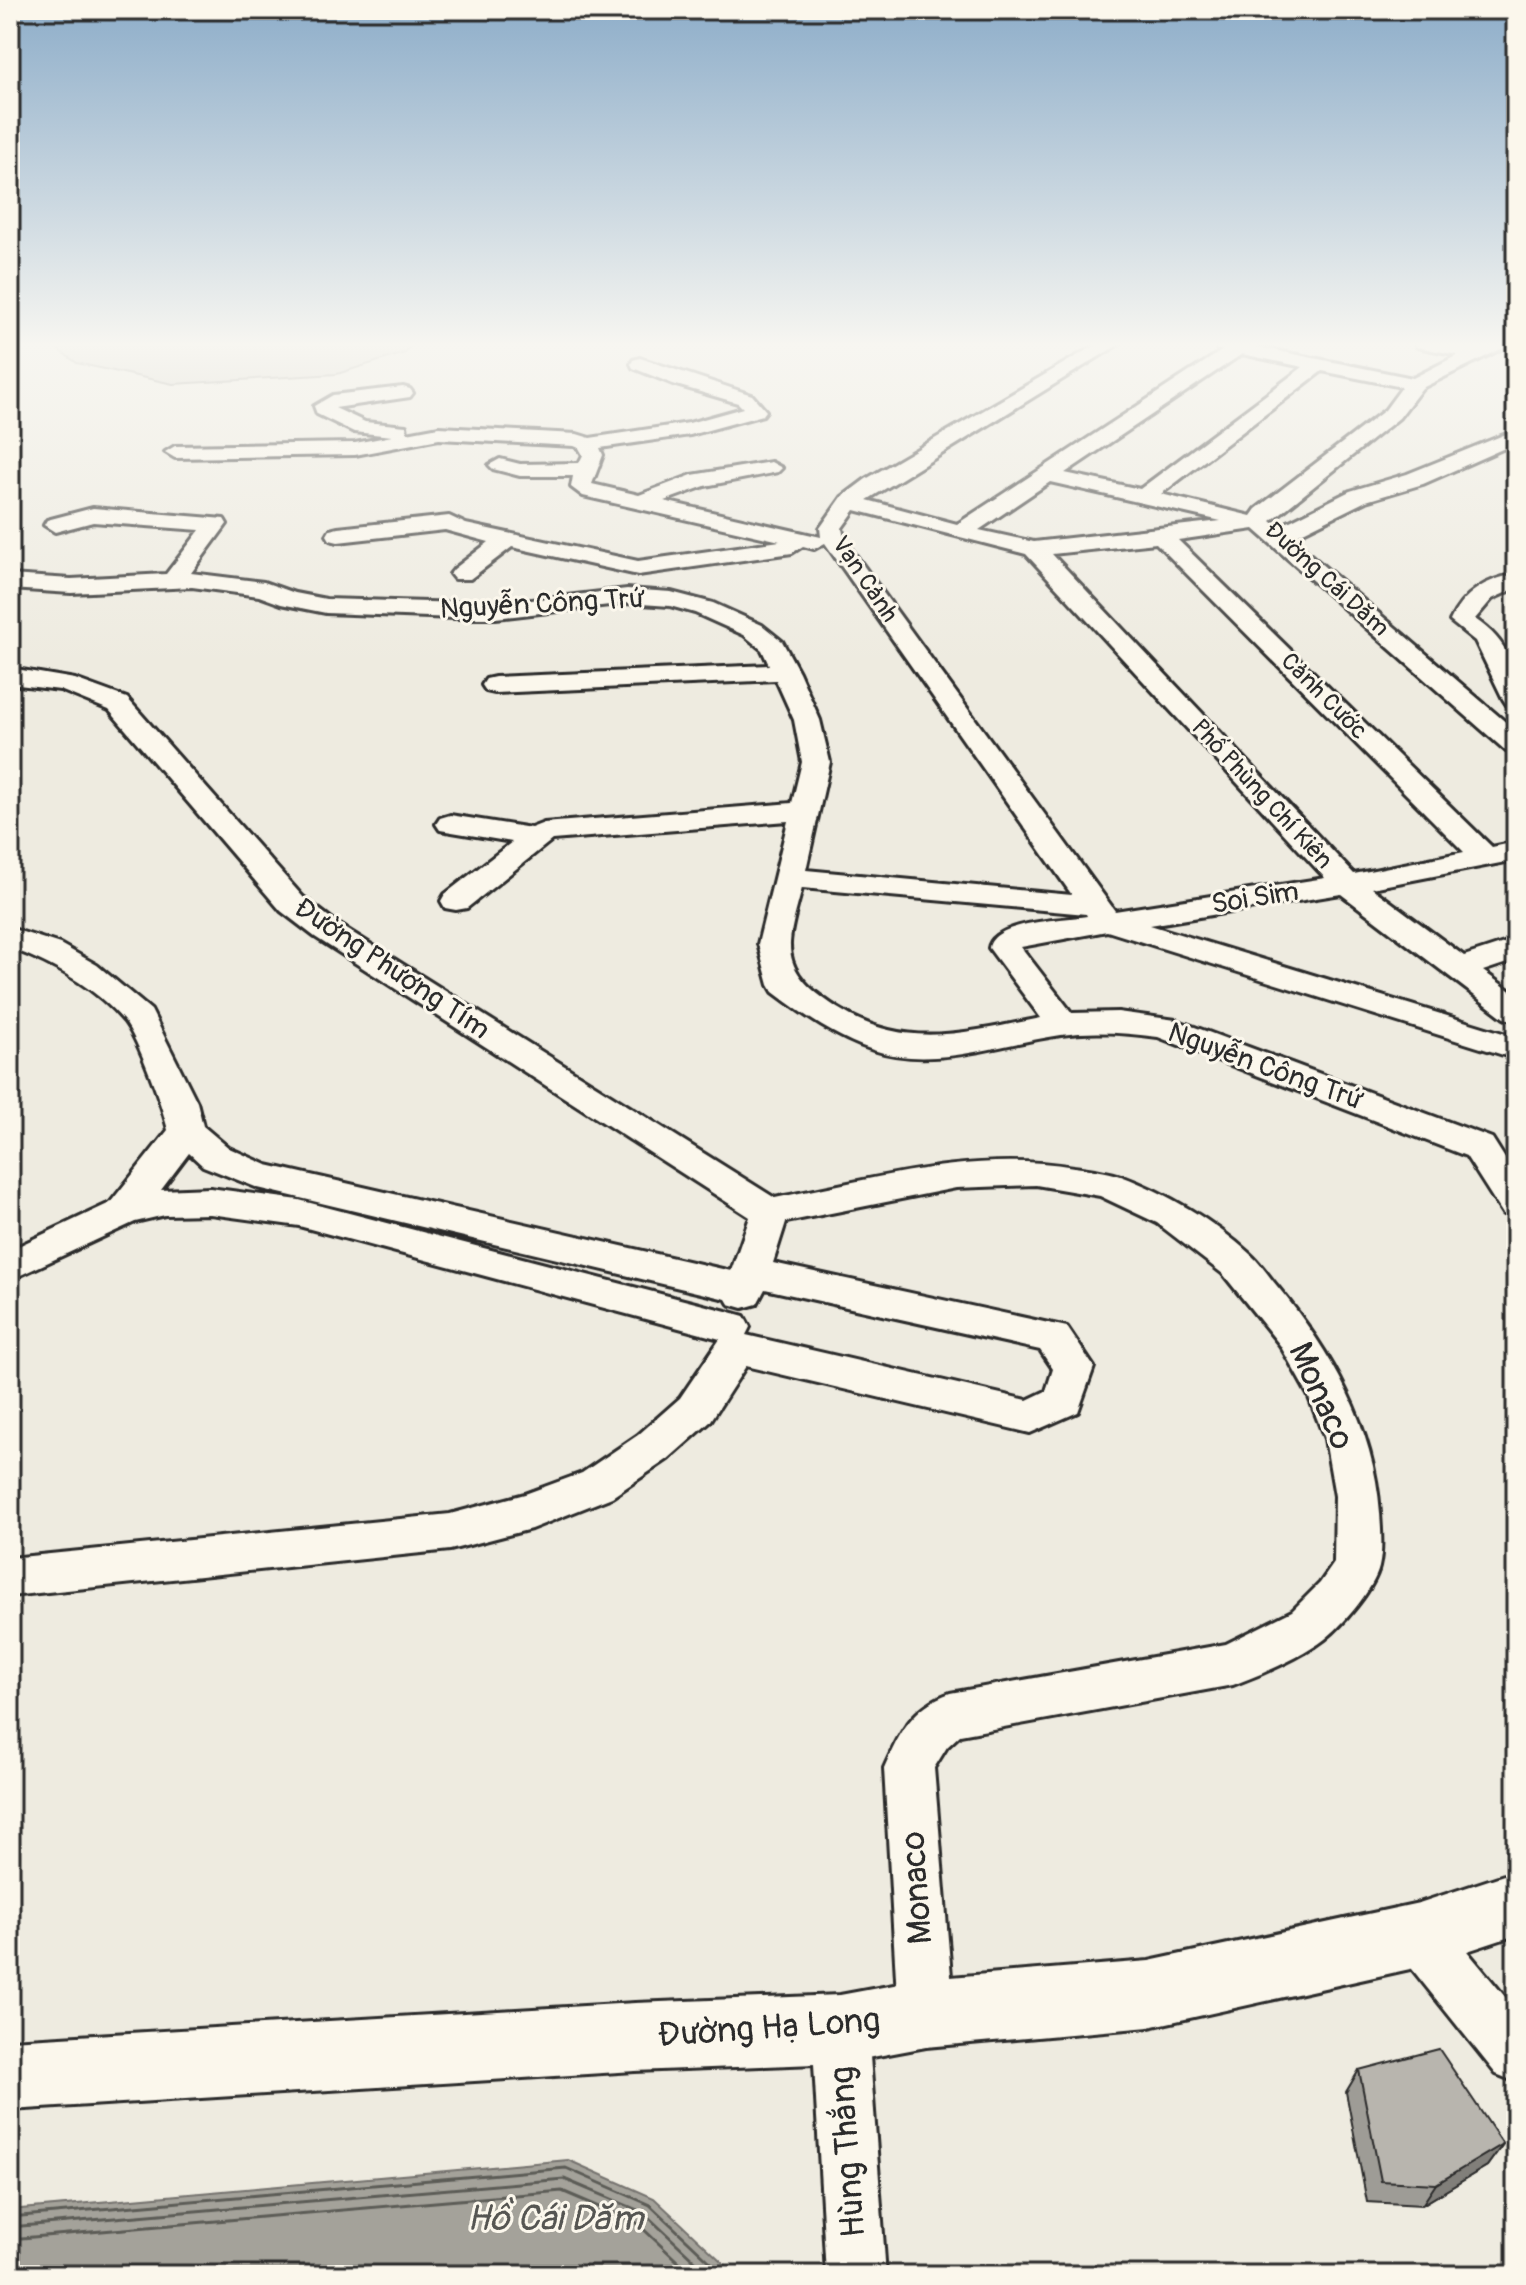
<svg xmlns="http://www.w3.org/2000/svg" width="1526" height="2285" viewBox="0 0 1526 2285" font-family="Pangolin,sans-serif">
<style>
.green{fill:#cecbc2;stroke:#7c7b76;stroke-width:2}
.water{fill:#a4a29a;stroke:#74726e;stroke-width:2}
.lines{fill:none;stroke-linecap:round;stroke-linejoin:round}
.shore{stroke:#5b5b57;stroke-width:3}
.minor-casing{stroke:#2b2b2b;stroke-width:6}
.major-casing{stroke:#2b2b2b;stroke-width:6}
.minor{fill:#fbf7ec;fill-rule:evenodd}
.major{fill:#fbf7ec;fill-rule:evenodd}
.wall{fill:#9e9c96;stroke:#2b2b2b;stroke-width:2}
.shaded-wall{fill:#817f7a;stroke:#2b2b2b;stroke-width:2}
.building{fill:#b8b5ae;stroke:#2b2b2b;stroke-width:2}
.labels{text-anchor:middle;dominant-baseline:central;stroke-width:6;stroke-linejoin:round;paint-order:stroke}
.far-street-label{font-size:24px;fill:#2b2b2b;stroke:#fbf7ec}
.street-label{font-size:28px;fill:#2b2b2b;stroke:#fbf7ec}
.near-street-label{font-size:34px;fill:#2b2b2b;stroke:#fbf7ec}
.near-water-label{font-size:36px;font-style:italic;fill:#555552;stroke:#fbf7ec}
</style>
<rect width="100%" height="100%" fill="#eeebe0"/>
<filter id="ink" filterUnits="userSpaceOnUse"><feTurbulence type="fractalNoise" baseFrequency=".0125" numOctaves="2"/><feDisplacementMap in="SourceGraphic" scale="16" xChannelSelector="R" yChannelSelector="G"/><feConvolveMatrix kernelMatrix="1 2 1 2 8 2 1 2 1" color-interpolation-filters="sRGB"/></filter>
<g filter="url(#ink)">
<path class="green" d="M49 343H412L405 353 337 374 173 384 77 363Z"/>
<path class="water" d="M568 2160 654 2198 736 2275H10V2210Z"/>
<g class="lines">
<g class="shore">
<path d="M10 2217 566 2168 650 2205 724 2275"/>
<path d="M10 2227 564 2179 644 2213 710 2275"/>
<path d="M10 2239 562 2191 637 2223 692 2275"/>
</g>
<g class="minor-casing">
<g id="minor">
<path d="M1099 343H1121L867 500 957 524 1223 350 1217 349 1216 343H1256L1254 346 1413 378 1458 355 1417 347 1415 343H1452L1475 347 1487 343H1513L1422 388 1399 418 1271 521 1278 527 1350 491 1407 474 1516 430V443L1423 484 1366 501 1291 538 1516 731V753L1506 751 1254 529 1178 540 1492 847 1516 842V860L1372 888 1464 956 1516 939V960L1483 971 1516 995V1021L1504 1018 1341 894 1150 925 1516 1037V1059L1107 931 1021 947 1072 1013 1118 1012 1176 1020 1492 1138 1516 1176V1218L1503 1214 1466 1156 1158 1037C1126 1033 1093 1030 1061 1035 999 1044 935 1070 873 1050 835 1037 805 1016 773 992L769 985 758 944 788 821 552 840 467 908 456 910 445 908 441 901 445 894 512 842 440 830 436 824 440 818 450 815 531 828 544 823 792 803 802 762 794 720 776 680 495 693 486 691 482 685 486 679 495 677 769 665 762 650 744 635 695 613 670 606 627 603 496 618H454L326 613 281 604 259 596 192 587 71 593 10 589V575L71 579 166 574 200 530 93 522 55 532 44 525 47 520 93 508 224 519 227 524 191 573 264 582 295 593 326 599 496 604 627 589 671 592 713 603 762 625 782 641 799 672 820 720 830 762 806 870 1072 895 825 543 814 549 803 546 792 553 638 575 512 547 470 579H454L450 574 454 569 489 542 445 530 338 542 330 540 327 535 330 530 338 528 449 516 466 524 638 561 780 541 583 496 571 487 573 476H520L493 469 489 465 500 459 520 464 579 463 583 455 579 448 574 446 439 439 355 455 175 458 165 452 175 446 355 443 392 436 354 432 317 414 314 406 333 395 403 387 410 389 413 393 410 397 335 408 365 422 406 426 407 433 439 427 577 434 590 438 689 423 743 408 738 403 673 384 633 368 631 364 633 360 640 358 752 395 766 411 763 415 690 435 600 448 603 455 592 484 639 495 692 475 771 462 782 468 778 472 705 486 664 501 821 537 820 528 842 497 866 479ZM1242 354 1303 367 1140 489 1065 473ZM1322 371 1402 387 1385 410 1256 509 1251 516 1161 494ZM1050 482 1221 521 1034 542 979 530ZM855 510 1026 554 1325 878 1115 911 844 539 842 528ZM1156 543 1464 852 1354 874 1052 554ZM802 888 1086 914 1087 916C1063 920 993 921 989 948L1041 1018C959 1034 896 1053 823 998 804 984 789 968 790 943 791 925 798 905 802 888Z"/>
<path d="M1516 574V588L1492 599 1475 619C1510 643 1516 667 1516 707L1507 705 1503 699 1475 641 1450 621C1464 592 1485 580 1516 574Z"/>
<path d="M10 668 75 679 127 698 303 897 337 923 775 1198C874 1179 973 1150 1074 1167 1089 1169 1106 1171 1121 1176 1167 1193 1214 1221 1250 1254 1260 1263 1268 1275 1277 1286 1331 1351 1374 1426 1380 1513 1381 1530 1383 1550 1379 1567 1374 1589 1342 1626 1325 1639 1302 1657 1260 1675 1233 1685L960 1735 947 1747 934 1768 954 2013 946 2033 926 2041 906 2033 898 2013 884 1768C900 1732 912 1707 950 1693L1226 1644 1292 1611 1320 1583 1334 1563 1335 1496 1325 1439 1308 1395 1280 1345 1223 1274 1157 1223 1100 1196 1036 1185 956 1188 786 1222 773 1263 1067 1327 1094 1367 1078 1412 1030 1433 746 1366 710 1422 668 1459 612 1497 531 1529 450 1550 10 1596V1558L450 1514 525 1494 582 1473 638 1435 680 1398 720 1339 299 1226 210 1214 165 1215 135 1222 10 1280V1250L110 1203 168 1130C162 1105 139 1040 124 1021 95 987 51 963 10 948V928L60 944 97 965 151 1010 197 1102 203 1126 229 1148 267 1165 731 1271 750 1217 315 937 281 911 109 710 60 690 10 684ZM189 1153 203 1166 258 1188 726 1299 729 1304 743 1308 757 1304 765 1289 1040 1350 1053 1369 1046 1391 1027 1400 746 1335 750 1327 744 1316 730 1312 299 1200 210 1188 161 1190Z"/>
<path d="M1419 1908 1438 1916 1516 2010V2082L1496 2074 1400 1954 1392 1935 1400 1916Z"/>
<path d="M840 2001 860 2009 868 2029 886 2275H826L812 2029 820 2009Z"/>
</g>
</g>
<g class="major-casing">
<path id="major" d="M1516 1871V1935L1419 1967 1149 2027 926 2047 840 2063 635 2071 10 2110V2040L635 2003 840 1995 926 1979 1149 1961 1419 1903Z"/>
</g>
<use href="#minor" class="minor"/>
<use href="#major" class="major"/>
</g>
<path class="wall" d="M1359 2070 1503 2144 1487 2166 1422 2205 1367 2202 1346 2092Z"/>
<path class="shaded-wall" d="M1503 2144 1487 2166 1422 2205 1436 2184Z"/>
<path class="building" d="M1439 2049 1503 2144 1436 2184 1381 2181 1359 2070Z"/>
</g>
<linearGradient id="sky" x2="0" y2="1"><stop stop-color="#8dadc9"/><stop offset="0.52" stop-color="#f7f6f1"/><stop offset="1" stop-color="#f7f6f1" stop-opacity="0"/></linearGradient>
<rect width="1526" height="663" fill="url(#sky)"/>
<g class="labels">
<g class="far-street-label">
<text transform="translate(865 579) rotate(56)">Vạn Cảnh</text>
<text transform="translate(1327 579) rotate(42)">Đường Cái Dăm</text>
<text transform="translate(1324 696) rotate(45)">Cảnh Cước</text>
<text transform="translate(1262 794) rotate(47)">Phố Phùng Chí Kiên</text>
</g>
<g class="street-label">
<text transform="translate(543 604) rotate(-3)">Nguyễn Công Trứ</text>
<text transform="translate(1255 898) rotate(-9)">Soi Sim</text>
<text transform="translate(392 969) rotate(34)">Đường Phượng Tím</text>
<text transform="translate(1266 1067) rotate(20)">Nguyễn Công Trứ</text>
</g>
<g class="near-street-label">
<text transform="translate(1321 1396) rotate(66)">Monaco</text>
<text transform="translate(917 1888) rotate(-94)">Monaco</text>
<text transform="translate(769 2028) rotate(-4)">Đường Hạ Long</text>
<text transform="translate(848 2152) rotate(-94)">Hùng Thắng</text>
</g>
<g class="near-water-label">
<text x="555" y="2218">Hồ Cái Dăm</text>
</g>
</g>
<rect width="1526" height="2285" fill="none" stroke="#fbf7ec" stroke-width="40"/>
<rect x="20" y="20" width="1486" height="2245" fill="none" stroke="#2b2b2b" stroke-width="3" filter="url(#ink)"/>
</svg>
